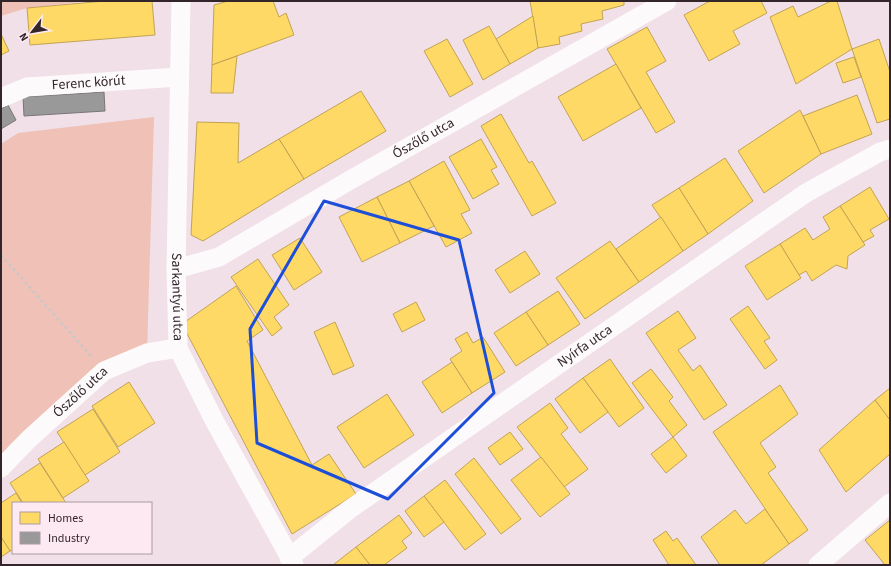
<svg xmlns="http://www.w3.org/2000/svg" width="891" height="566" viewBox="0 0 891 566" font-family="'Source Sans 3',sans-serif">
<style>
.green{fill:#efc1b7}
.homes{fill:#ffd966;stroke:#c2a354}
.industry{fill:#999;stroke:#7a7678}
.lines{fill:none;stroke-linecap:round;stroke-linejoin:round}
.path{stroke:#cdc6c8;stroke-width:2.5;stroke-dasharray:3 3;stroke-linecap:butt}
.street{stroke:#fdfafb;stroke-width:19}
.marked{fill:none;stroke:#1d4ed8;stroke-width:3;stroke-linejoin:round}
.labels{text-anchor:middle;dominant-baseline:central;stroke-width:4;stroke-linejoin:round;paint-order:stroke}
.street-label{font-size:14px;fill:#32262b;stroke:#fde9f2}
</style>
<rect width="100%" height="100%" fill="#f1e0e7"/>
<g class="green">
<path d="M1 1H89L27 8 1 16Z"/>
<path d="M154 117 147 353 104 371 1 468V144L18 133Z"/>
</g>
<g class="homes">
<path d="M105 1H152L155 35 30 45 27 8Z"/>
<path d="M228 1H273L279 17 286 13 294 35 212 65 214 5Z"/>
<path d="M530 1H624V5L602 11 603 19 581 24 582 31 559 37 560 44 538 48Z"/>
<path d="M710 1H761L767 13 733 31 740 44 709 61 684 15Z"/>
<path d="M831 1H837L852 49 796 84 770 17 793 6 798 17Z"/>
<path d="M533 16 538 48 510 64 496 39Z"/>
<path d="M489 26 510 64 483 80 463 40Z"/>
<path d="M647 27 666 61 646 72 675 122 656 133 607 49Z"/>
<path d="M1 34 9 51 1 55Z"/>
<path d="M447 39 473 84 450 97 424 51Z"/>
<path d="M879 39 890 72V119L877 123 852 49Z"/>
<path d="M237 56 233 93H211L212 65Z"/>
<path d="M854 57 861 77 843 83 836 63Z"/>
<path d="M616 64 641 108 583 141 558 97Z"/>
<path d="M361 91 386 131 304 179 279 139Z"/>
<path d="M857 95 872 134 821 154 803 116Z"/>
<path d="M800 110 821 154 764 193 738 151Z"/>
<path d="M501 114 529 163 532 161 556 203 532 216 481 126Z"/>
<path d="M197 122 239 123 238 163 279 139 304 179 203 241 191 235Z"/>
<path d="M481 139 497 167 491 170 499 184 473 199 449 157Z"/>
<path d="M725 158 753 201 708 234 679 188Z"/>
<path d="M444 161 470 210 461 214 472 233 446 247 409 181Z"/>
<path d="M409 181 434 226 400 243 377 197Z"/>
<path d="M870 187 889 219 870 230 874 236 863 242 840 206Z"/>
<path d="M679 188 708 234 683 251 652 205Z"/>
<path d="M377 197 400 243 362 262 339 217Z"/>
<path d="M840 206 865 245 848 256 847 269 836 265 812 281 806 271 799 275 780 244 805 228 813 240 830 229 823 217Z"/>
<path d="M661 217 683 251 639 282 616 249Z"/>
<path d="M300 238 322 272 294 290 272 255Z"/>
<path d="M610 241 639 282 585 319 556 278Z"/>
<path d="M780 244 801 278 767 300 745 266Z"/>
<path d="M525 251 540 274 510 293 495 270Z"/>
<path d="M258 259 289 305 274 317 282 328 272 336 231 277Z"/>
<path d="M236 286 263 330 247 341 312 465 329 454 356 494 292 534 182 324Z"/>
<path d="M558 291 580 324 548 345 526 312Z"/>
<path d="M416 302 425 320 402 332 393 314Z"/>
<path d="M748 306 770 338 764 341 777 360 765 369 730 319Z"/>
<path d="M678 311 696 338 678 350 693 371 700 365 727 405 704 420 646 333Z"/>
<path d="M526 312 548 345 516 366 494 333Z"/>
<path d="M335 322 354 366 333 375 314 332Z"/>
<path d="M467 332 473 343 483 337 505 372 472 393 450 359 462 351 455 339Z"/>
<path d="M610 359 644 408 619 427 583 378Z"/>
<path d="M452 362 472 393 442 413 422 382Z"/>
<path d="M651 369 673 397 669 401 687 425 673 437 632 383Z"/>
<path d="M583 378 608 412 580 433 555 399Z"/>
<path d="M129 382 155 423 118 447 92 406Z"/>
<path d="M780 385 798 414 760 443 776 467 768 473 808 530 789 544 713 432Z"/>
<path d="M890 388V420L875 400Z"/>
<path d="M387 394 414 435 364 468 337 427Z"/>
<path d="M875 400 890 420V454L846 492 819 450Z"/>
<path d="M550 403 568 428 561 434 588 469 564 487 517 427Z"/>
<path d="M93 409 120 452 85 475 57 432Z"/>
<path d="M510 432 523 449 500 465 488 448Z"/>
<path d="M673 437 687 456 666 473 651 454Z"/>
<path d="M64 442 89 481 63 498 38 459Z"/>
<path d="M541 457 570 494 540 517 511 480Z"/>
<path d="M474 458 521 519 501 534 455 474Z"/>
<path d="M40 463 66 503H23L10 483Z"/>
<path d="M445 480 486 534 465 550 424 496Z"/>
<path d="M16 493 22 503H13V550L10 551 1 537V503Z"/>
<path d="M424 496 444 522 424 537 405 511Z"/>
<path d="M765 509 789 544 761 565H720L701 537 735 510 746 524Z"/>
<path d="M399 515 412 533 402 541 407 548 384 565H370L356 547Z"/>
<path d="M890 520V565H885L865 540Z"/>
<path d="M666 531 673 541 677 538 696 565H669L653 540Z"/>
<path d="M1 537 10 551 1 557Z"/>
<path d="M356 547 370 565H333Z"/>
</g>
<g class="industry">
<path d="M104 92 105 111 24 116 23 97Z"/>
<path d="M8 105 16 120 1 129V109Z"/>
</g>
<g class="lines">
<path class="path" d="M1 255 91 356"/>
<g class="street">
<path id="s1" d="M181 1 176 269 178 348 215 422 294 565"/>
<path id="s2" d="M1 98 27 87 179 77"/>
<path id="s3" d="M176 269 219 257 352 179 667 1"/>
<path id="s4" d="M1 468 29 439 104 371 147 353 178 348"/>
<path id="s5" d="M289 558 350 509 806 193 880 152 890 149"/>
<path d="M818 565 890 503"/>
</g>
</g>
<path class="marked" d="M324 201 459 240 494 393 388 499 257 443 250 329Z"/>
<g class="labels">
<g class="street-label">
<text stroke="none"><textPath href="#s2" startOffset="90">Ferenc körút</textPath></text>
<text stroke="none"><textPath href="#s3" startOffset="281">Ószőlő utca</textPath></text>
<text stroke="none"><textPath href="#s1" startOffset="296">Sarkantyú utca</textPath></text>
<text stroke="none"><textPath href="#s5" startOffset="364">Nyírfa utca</textPath></text>
<text stroke="none"><textPath href="#s4" startOffset="110">Ószőlő utca</textPath></text>
</g>
</g>
<rect width="891" height="566" fill="none" stroke="#32262b" stroke-width="4"/>
<rect x="12" y="502" width="140" height="52" fill="#fde9f2" stroke="#ac9ba2"/>
<rect x="20" y="512" width="20" height="12" fill="#ffd966" stroke="#ac9ba2"/>
<text x="48" y="522" font-size="12" fill="#32262b">Homes</text>
<rect x="20" y="532" width="20" height="12" fill="#999999" stroke="#ac9ba2"/>
<text x="48" y="542" font-size="12" fill="#32262b">Industry</text>
<g transform="translate(32 32) rotate(239)" stroke="#fde9f2" stroke-width="3" paint-order="stroke">
<path d="M0-3L7 15L0 10L-7 15Z" fill="#32262b"/>
<text y="-6" font-size="11" font-weight="bold" text-anchor="middle" fill="#32262b">N</text>
</g>
</svg>
